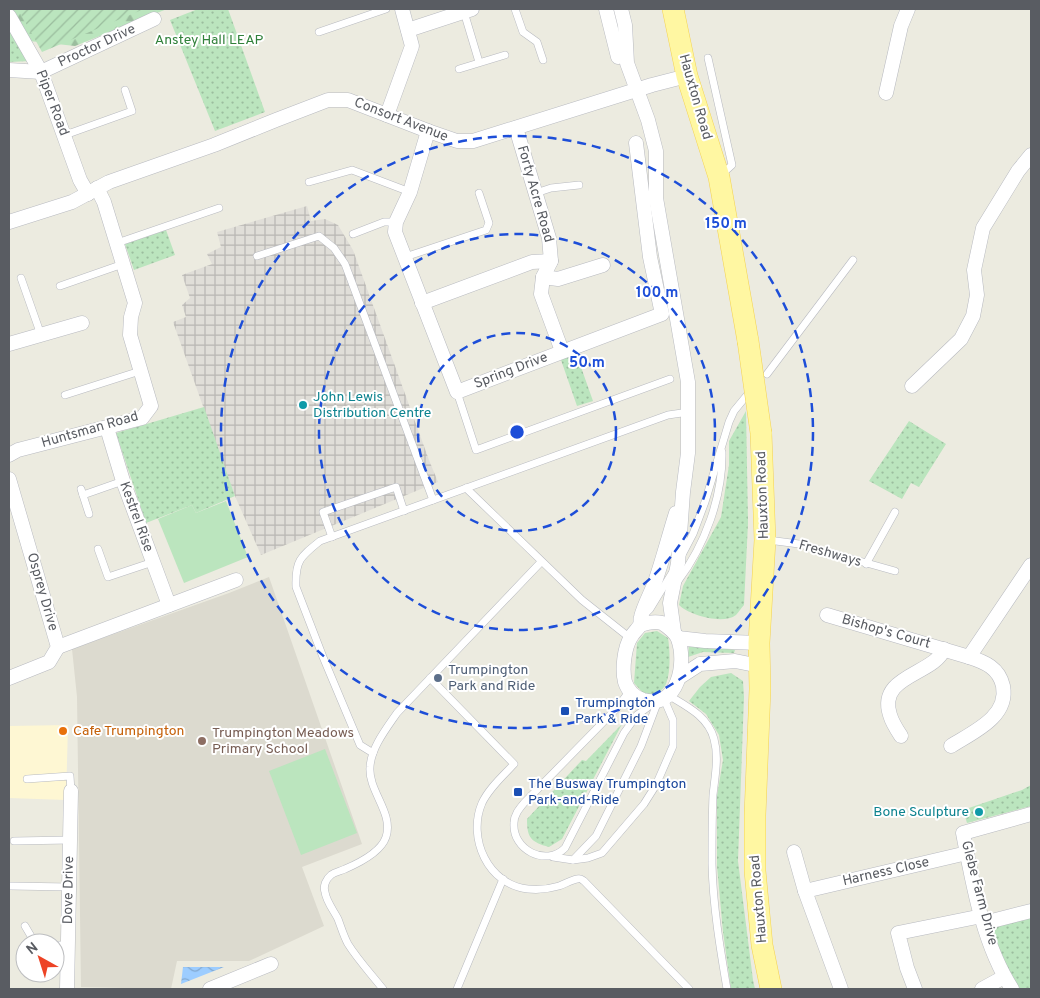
<svg xmlns="http://www.w3.org/2000/svg" width="1040" height="998" viewBox="0 0 1040 998" font-family="Overpass,sans-serif">
<style>
.commercial{fill:#fef7d3}
.industrial{fill:url(#industrial-grid)}
.education{fill:#dcdacf}
.grass{fill:url(#grass-dots)}
.forest{fill:url(#forest-firs)}
.garden{fill:url(#garden-furrows)}
.pitch{fill:#bbe5be}
.water{fill:url(#water-waves)}
.lines{fill:none;stroke-linecap:round;stroke-linejoin:round}
.service-casing{stroke:#b8bac0;stroke-width:8}
.minor-casing{stroke:#b8bac0;stroke-width:15}
.primary-casing{stroke:#f4d251;stroke-width:22}
.service{stroke:#fff;stroke-width:7}
.minor{stroke:#fff;stroke-width:14}
.primary{stroke:#fff7a2;stroke-width:21}
.primary-bridge-casing{stroke:#f4d251;stroke-width:22;stroke-linecap:butt}
.primary-bridge{stroke:#fff7a2;stroke-width:21}
.ring{fill:none;stroke:#1d4ed8;stroke-width:2.5;stroke-dasharray:9 6}
.culture-dot{fill:#0f9aa8;stroke:#fff;stroke-width:2}
.service-dot{fill:#5c6f8a;stroke:#fff;stroke-width:2}
.transit-dot{fill:#1a4fb4;stroke:#fff;stroke-width:2}
.food-dot{fill:#e8710a;stroke:#fff;stroke-width:2}
.education-dot{fill:#8d6e63;stroke:#fff;stroke-width:2}
.labels{text-anchor:middle;dominant-baseline:central;stroke-width:4;stroke-linejoin:round;paint-order:stroke}
.park-label{font-size:14px;fill:#31813b;stroke:#fff}
.street-label{font-size:14px;fill:#595c62;stroke:#fff}
.culture-label{font-size:14px;fill:#0d838f;stroke:#fff;text-anchor:start}
.service-label{font-size:14px;fill:#4e5e75;stroke:#fff;text-anchor:start}
.transit-label{font-size:14px;fill:#164399;stroke:#fff;text-anchor:start}
.food-label{font-size:14px;fill:#c56008;stroke:#fff;text-anchor:start}
.education-label{font-size:14px;fill:#785e54;stroke:#fff;text-anchor:start}
.centre{fill:#1d4ed8;stroke:#fff;stroke-width:2.5}
.ring-label{font-size:15px;text-anchor:middle;font-weight:bold;fill:#1d4ed8;stroke:#fff;stroke-width:4;stroke-linejoin:round;paint-order:stroke}
</style>
<defs>
<pattern id="industrial-grid" width="8" height="8" patternUnits="userSpaceOnUse" patternTransform="scale(1.25)"><rect width="8" height="8" fill="#e0ded8"/><path d="M0 4h8M4 0v8" fill="none" stroke="#b9b7b3"/></pattern>
<pattern id="grass-dots" width="8" height="8" patternUnits="userSpaceOnUse" patternTransform="scale(1.25)"><rect width="8" height="8" fill="#bbe5be"/><path d="M2 2h.1M6 6h.1" fill="none" stroke="#9bbd9e" stroke-width="1.8" stroke-linecap="round"/></pattern>
<pattern id="forest-firs" width="22" height="20" patternUnits="userSpaceOnUse" patternTransform="scale(1.25)"><rect width="22" height="20" fill="#bbe5be"/><path d="M5 1l3.5 6h-7zM16 11l3.5 6h-7z" fill="#9bbd9e"/></pattern>
<pattern id="garden-furrows" width="10" height="10" patternUnits="userSpaceOnUse" patternTransform="scale(1.25)"><rect width="10" height="10" fill="#bbe5be"/><path d="M-1 1l2-2M0 10L10 0M9 11l2-2" fill="none" stroke="#9bbd9e"/></pattern>
<pattern id="water-waves" width="16" height="10" patternUnits="userSpaceOnUse" patternTransform="scale(1.25)"><rect width="16" height="10" fill="#9dcdff"/><path d="M0 5q4-4 8 0t8 0" fill="none" stroke="#83aad2"/></pattern>
</defs>
<rect width="100%" height="100%" fill="#ecebe0"/>
<path class="commercial" d="M68 725 66 800 9 798V726Z"/>
<path class="industrial" d="M307 206 311 221 325 219 338 225 353 250 429 460 438 482 261 555 235 496 173 322 186 317 182 305 190 298 182 275 212 264 207 254 221 247 217 232Z"/>
<path class="education" d="M269 577 362 844 302 867 324 926 249 961H177L171 989 81 987 77 697 72 649 229 593Z"/>
<g class="grass">
<path d="M198 9H228L265 112 215 131 170 20Z"/>
<path d="M9 25 31 61 9 62Z"/>
<path d="M166 230 175 255 134 270 125 244Z"/>
<path d="M576 353 593 401 577 406 561 360Z"/>
<path d="M204 407 235 496 196 513 192 505 146 523 116 433Z"/>
<path d="M746 411 748 523 744 605C741 608 739 612 736 615 723 625 689 615 679 605L683 586 721 517 729 465V441Z"/>
<path d="M909 421 946 444 919 487 911 483 902 499 869 481Z"/>
<path d="M657 631 668 638C670 651 671 674 665 686 663 689 659 692 656 694H644L634 683 637 643 645 633Z"/>
<path d="M689 644 735 650 734 653 703 652 688 657Z"/>
<path d="M731 673 743 681 744 697 738 861 753 980 755 989H731L723 932 717 866V796L723 760 719 735 706 714 689 701 700 687 711 677Z"/>
<path d="M622 724 562 839 549 847C531 842 527 838 527 819L582 760 586 761Z"/>
<path d="M1031 785V806L967 823 963 810 1022 790Z"/>
<path d="M1031 917V989H1019L1015 984 991 933 998 926Z"/>
</g>
<path class="forest" d="M9 9H167L75 46 29 41 9 12Z"/>
<path class="garden" d="M18 9H144L42 52Z"/>
<g class="pitch">
<path d="M226 501 248 557 184 583 158 519 192 505 196 513Z"/>
<path d="M325 749 357 833 301 855 269 771Z"/>
</g>
<path class="water" d="M183 967H224L181 984Z"/>
<g class="lines">
<g class="service-casing">
<g id="service">
<path d="M515 9 523 32 537 42 543 60"/>
<path d="M464 12 479 62"/>
<path d="M319 32 386 9"/>
<path d="M708 58 732 165 721 175"/>
<path d="M459 69 505 55"/>
<path d="M65 135 132 111 125 90"/>
<path d="M309 182 352 170 410 192"/>
<path d="M536 193 551 188 579 185"/>
<path d="M353 234 384 222H396"/>
<path d="M117 243 219 208"/>
<path d="M257 256 319 236 334 248 345 264 433 500"/>
<path d="M405 257 486 230 489 223 479 193"/>
<path d="M21 278 41 335"/>
<path d="M60 286 123 264"/>
<path d="M767 374 853 260"/>
<path d="M457 392 476 450 670 379"/>
<path d="M65 395 140 371"/>
<path d="M466 488 582 600 630 638"/>
<path d="M81 489 89 514"/>
<path d="M83 495 123 481"/>
<path d="M332 537 323 512 396 487 404 511"/>
<path d="M768 540 799 544 895 571"/>
<path d="M98 549 108 577 153 562"/>
<path d="M682 555 693 534 705 502 729 422 734 411 748 394"/>
<path d="M866 564 895 512"/>
<path d="M678 581C705 545 723 496 722 452"/>
<path d="M645 614 650 609 672 573"/>
<path d="M430 678 514 764C503 776 489 788 482 803 467 838 488 885 528 889 538 890 549 889 559 886 565 884 571 880 577 879 581 878 581 879 584 881L689 989"/>
<path d="M629 692 616 709 524 803C519 809 514 815 514 823 512 850 546 867 565 848L624 733 637 715 655 702"/>
<path d="M668 695C686 706 708 716 714 739 719 757 715 776 713 795 712 818 712 841 712 864 713 906 720 948 727 989"/>
<path d="M373 753 360 745 323 657 296 587C295 561 300 557 320 541L668 415 689 412"/>
<path d="M27 779 70 776 71 791"/>
<path d="M14 841 70 840"/>
<path d="M553 857 573 860 596 836 641 746 658 701"/>
<path d="M573 860 588 858 602 853 644 804 656 785 673 746V720L664 699"/>
<path d="M10 886 69 887"/>
<path d="M25 926 35 943"/>
<path d="M55 945H67"/>
<path d="M383 989C372 975 358 960 348 944 344 937 341 927 338 919 334 911 326 901 325 892 323 886 326 879 331 875 335 872 341 871 345 869 359 863 381 852 386 837 394 813 368 791 370 767 371 748 386 729 397 713L541 562"/>
<path d="M457 989 503 879"/>
</g>
</g>
<g class="minor-casing">
<g id="minor">
<path d="M606 9 618 57"/>
<path d="M621 9 625 25 627 63 648 120 656 151V198L688 382V453L683 492 678 563 670 603 674 632"/>
<path d="M9 16 41 72 80 180 88 194"/>
<path d="M408 30 472 9"/>
<path d="M9 70 41 72 154 19"/>
<path d="M886 93 901 26 908 9"/>
<path d="M387 115 412 46 402 9"/>
<path d="M516 128 549 238 551 261 543 277 541 294 562 351"/>
<path d="M428 131 410 192 396 222 395 232 457 392 662 314 650 257 636 143"/>
<path d="M9 222 72 202 109 182 214 145 276 120 328 100H348L428 131 457 141H473L652 85 687 76"/>
<path d="M543 277 558 279 603 265"/>
<path d="M422 303 532 262 551 261"/>
<path d="M9 344 82 323"/>
<path d="M912 386 961 339 973 316 977 295 974 270 983 228 1018 171 1031 155"/>
<path d="M107 428 123 481 169 605"/>
<path d="M9 455 18 450 142 418 151 406 130 335 131 317 135 303 104 202 97 188"/>
<path d="M9 479 58 647 49 662 9 678"/>
<path d="M827 615 969 657C985 662 999 668 1003 686 1009 717 973 732 951 746"/>
<path d="M640 625C646 623 655 621 662 623 667 626 676 633 678 639 687 663 678 710 643 700 634 697 628 691 625 682 622 670 624 648 631 637 633 633 638 629 640 625 641 622 640 620 641 617 644 605 651 593 655 582 663 559 669 535 676 513"/>
<path d="M678 638 705 641 759 643"/>
<path d="M58 647 236 580"/>
<path d="M969 657 1031 565"/>
<path d="M680 677 700 664 735 661 760 666"/>
<path d="M901 736C897 730 892 722 890 715 877 675 934 675 944 649"/>
<path d="M794 852 805 891 841 989"/>
<path d="M805 891 967 853"/>
<path d="M984 923 1031 911"/>
<path d="M67 989 71 791"/>
<path d="M210 989 271 964"/>
<path d="M915 989 907 968 898 933 982 916"/>
<path d="M982 989 1004 977"/>
<path d="M1012 989C983 944 973 885 963 833L1031 814"/>
</g>
</g>
<g class="primary-casing">
<g id="primary">
<path d="M673 9 687 76 719 177 748 341"/>
<path d="M761 433 765 540 759 643 760 689 755 815V871L762 945 771 989"/>
</g>
</g>
<use href="#service" class="service"/>
<use href="#minor" class="minor"/>
<use href="#primary" class="primary"/>
<g class="primary-bridge-casing">
<path id="primary-bridge" d="M748 341 761 433"/>
</g>
<use href="#primary-bridge" class="primary-bridge"/>
</g>
<g class="ring">
<circle cx="517" cy="432" r="99"/>
<circle cx="517" cy="432" r="198"/>
<circle cx="517" cy="432" r="296"/>
</g>
<g class="culture-dot">
<circle cx="303" cy="405" r="5"/>
<circle cx="979" cy="812" r="5"/>
</g>
<circle class="service-dot" cx="438" cy="678" r="5"/>
<g class="transit-dot">
<rect x="560" y="706" width="10" height="10" rx="2.5"/>
<rect x="513" y="787" width="10" height="10" rx="2.5"/>
</g>
<circle class="food-dot" cx="63" cy="731" r="5"/>
<circle class="education-dot" cx="202" cy="741" r="5"/>
<g class="labels">
<g class="park-label">
<text x="209" y="40">Anstey Hall LEAP</text>
</g>
<g class="street-label">
<text transform="translate(97 46) rotate(-25)">Proctor Drive</text>
<text transform="translate(695 97) rotate(74)">Hauxton Road</text>
<text transform="translate(52 103) rotate(69)">Piper Road</text>
<text transform="translate(401 120) rotate(21)">Consort Avenue</text>
<text transform="translate(535 194) rotate(74)">Forty Acre Road</text>
<text transform="translate(511 371) rotate(-21)">Spring Drive</text>
<text transform="translate(90 430) rotate(-16)">Huntsman Road</text>
<text transform="translate(763 495) rotate(-92)">Hauxton Road</text>
<text transform="translate(136 517) rotate(70)">Kestrel Rise</text>
<text transform="translate(830 554) rotate(16)">Freshways</text>
<text transform="translate(42 592) rotate(74)">Osprey Drive</text>
<text transform="translate(886 632) rotate(16)">Bishop's Court</text>
<text transform="translate(886 872) rotate(-13)">Harness Close</text>
<text transform="translate(69 890) rotate(-89)">Dove Drive</text>
<text transform="translate(979 893) rotate(75)">Glebe Farm Drive</text>
<text transform="translate(759 899) rotate(-95)">Hauxton Road</text>
</g>
<g class="culture-label">
<text x="313" y="397">John Lewis<tspan x="313" dy="16">Distribution Centre</tspan></text>
<text x="969" y="812" text-anchor="end">Bone Sculpture</text>
</g>
<g class="service-label">
<text x="448" y="670">Trumpington<tspan x="448" dy="16">Park and Ride</tspan></text>
</g>
<g class="transit-label">
<text x="575" y="703">Trumpington<tspan x="575" dy="16">Park &amp; Ride</tspan></text>
<text x="528" y="784">The Busway Trumpington<tspan x="528" dy="16">Park-and-Ride</tspan></text>
</g>
<g class="food-label">
<text x="73" y="731">Cafe Trumpington</text>
</g>
<g class="education-label">
<text x="212" y="733">Trumpington Meadows<tspan x="212" dy="16">Primary School</tspan></text>
</g>
</g>
<circle cx="517" cy="432" r="8" class="centre"/>
<g class="ring-label">
<text x="726" y="228">150 m</text>
<text x="657" y="297">100 m</text>
<text x="587" y="367">50 m</text>
</g>
<rect width="1040" height="998" fill="none" stroke="#595c62" stroke-width="20"/>
<g transform="translate(40 958) rotate(321)"><circle r="24" fill="#ffffff" stroke="#bdbec0"/>
<path d="M0-4L9 19L0 12L-9 19Z" fill="#ed4325"/>
<text y="-8" font-size="14" font-weight="bold" text-anchor="middle" fill="#595c62">N</text>
</g>
</svg>
